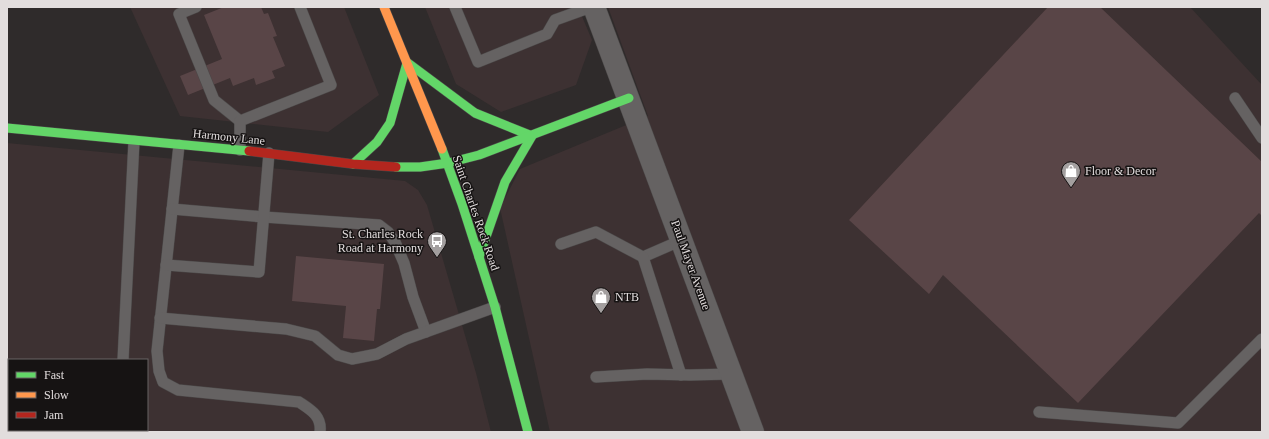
<svg xmlns="http://www.w3.org/2000/svg" width="1269" height="439" viewBox="0 0 1269 439" font-family="Georgia,serif">
<style>
.built{fill:#3d3132;fill-rule:evenodd}
.building{fill:#594547}
.lines{fill:none;stroke-linecap:round;stroke-linejoin:round}
.lane-casing{stroke:#4b4848;stroke-width:12}
.street-casing{stroke:#4b4848;stroke-width:23}
.fast-casing{stroke:#4b4848;stroke-width:10}
.slow-casing{stroke:#4b4848;stroke-width:10}
.jam-casing{stroke:#4b4848;stroke-width:10}
.lane{stroke:#656262;stroke-width:11}
.street{stroke:#656262;stroke-width:22}
.fast{stroke:#63d668;stroke-width:9}
.slow{stroke:#ff974d;stroke-width:9}
.jam{stroke:#b3261e;stroke-width:9}
.labels{text-anchor:middle;dominant-baseline:central;stroke-width:3;stroke-linejoin:round;paint-order:stroke}
.street-label{font-size:12px;fill:#e2dddd;stroke:#161313}
.poi-label{font-size:12px;fill:#e2dddd;stroke:#161313;text-anchor:start}
</style>
<rect width="100%" height="100%" fill="#2f2b2b"/>
<g class="built">
<path d="M130 7H344L379 95 328 132 180 116Z"/>
<path d="M425 7H578L592 40 576 85 501 112 456 84Z"/>
<path d="M608 7H1190L1262 85V432H550L500 208 520 169 648 116Z"/>
<path d="M7 143 405 181 418 190 427 205 476 373 491 432H7ZM9 360H147V430H9Z"/>
</g>
<g class="building">
<path d="M224 7H261L264 14 268 13 277 36 273 37 285 66 272 71 275 78 256 85 254 78 233 86 230 78 188 95 180 76 222 59 204 15Z"/>
<path d="M1048 7H1100L1262 162V216L1259 213 1078 403 943 275 929 294 849 220Z"/>
<path d="M296 256 384 264 380 309H377L374 341 343 338 346 306 292 301Z"/>
</g>
<g class="lines">
<g class="lane-casing">
<g id="lane">
<path d="M196 7 179 14 214 100 240 121"/>
<path d="M455 7 478 62 547 34 555 20 591 7"/>
<path d="M1235 98 1262 138"/>
<path d="M179 145 157 351 159 371 163 382 178 390 299 402C311 410 322 416 320 432"/>
<path d="M240 150V121L331 85 300 7"/>
<path d="M172 209 264 217 379 225 388 232 395 242 404 263 413 297 426 332"/>
<path d="M561 244 596 232 643 257 682 240"/>
<path d="M643 257 681 375"/>
<path d="M166 265 259 272 269 153"/>
<path d="M160 318 286 329 315 336 338 355 352 359 377 354 406 339 495 307"/>
<path d="M123 360 134 141"/>
<path d="M596 377 647 374 690 375 731 374"/>
<path d="M1039 412 1178 423 1262 339"/>
<path d="M119 432 120 430"/>
</g>
</g>
<g class="street-casing">
<path id="street" d="M594 7 753 432"/>
</g>
<g class="fast-casing">
<g id="fast">
<path d="M408 63 475 113 532 136 505 182 479 257"/>
<path d="M7 128 249 151"/>
<path d="M442 149 462 204 495 307 528 432"/>
<path d="M353 164 377 142 390 123 407 63"/>
<path d="M396 167H420L448 163 479 155 629 98"/>
</g>
</g>
<g class="slow-casing">
<path id="slow" d="M384 7 442 149"/>
</g>
<g class="jam-casing">
<path id="jam" d="M249 151 353 164 396 167"/>
</g>
<use href="#lane" class="lane"/>
<use href="#street" class="street"/>
<use href="#fast" class="fast"/>
<use href="#slow" class="slow"/>
<use href="#jam" class="jam"/>
</g>
<defs>
<g id="shop-pin" transform="scale(1)"><path d="M0 17L-7.5 6A9.5 9.5 0 1 1 7.5 6Z" fill="#a39f9f" stroke="#161313"/><path d="M-5-2.5h2.3a2.7 3.5 0 0 1 5.4 0H5L5.5 6h-11ZM-1.5-2.5h3a1.5 2.3 0 0 0-3 0Z" fill="#fff"/></g>
<g id="bus-pin" transform="scale(1)"><path d="M0 17L-7.5 6A9.5 9.5 0 1 1 7.5 6Z" fill="#a39f9f" stroke="#161313"/><path d="M-5-6H5V4H4V6H2V4H-2V6H-4V4H-5ZM-3.5-4V0h7V-4ZM-3.5 1.2v1.5H-2V1.2ZM2 1.2v1.5H3.5V1.2Z" fill="#fff"/></g>
</defs>
<g fill-rule="evenodd">
<use href="#shop-pin" x="1071" y="171"/>
<use href="#bus-pin" x="437" y="241"/>
<use href="#shop-pin" x="601" y="297"/>
</g>
<g class="labels">
<g class="street-label">
<text transform="translate(229 137) rotate(6)">Harmony Lane</text>
<text transform="translate(476 213) rotate(71)">Saint Charles Rock Road</text>
<text transform="translate(691 265) rotate(70)">Paul Mayer Avenue</text>
</g>
<g class="poi-label">
<text x="1085" y="171">Floor &amp; Decor</text>
<text x="423" y="234" text-anchor="end">St. Charles Rock<tspan x="423" dy="14">Road at Harmony</tspan></text>
<text x="615" y="297">NTB</text>
</g>
</g>
<rect width="1269" height="439" fill="none" stroke="#e2dddd" stroke-width="16"/>
<rect x="8" y="359" width="140" height="72" fill="#161313" stroke="#686464"/>
<rect x="16" y="372" width="20" height="6" fill="#63d668" stroke="#686464"/>
<text x="44" y="379" font-size="12" fill="#e2dddd">Fast</text>
<rect x="16" y="392" width="20" height="6" fill="#ff974d" stroke="#686464"/>
<text x="44" y="399" font-size="12" fill="#e2dddd">Slow</text>
<rect x="16" y="412" width="20" height="6" fill="#b3261e" stroke="#686464"/>
<text x="44" y="419" font-size="12" fill="#e2dddd">Jam</text>
</svg>
